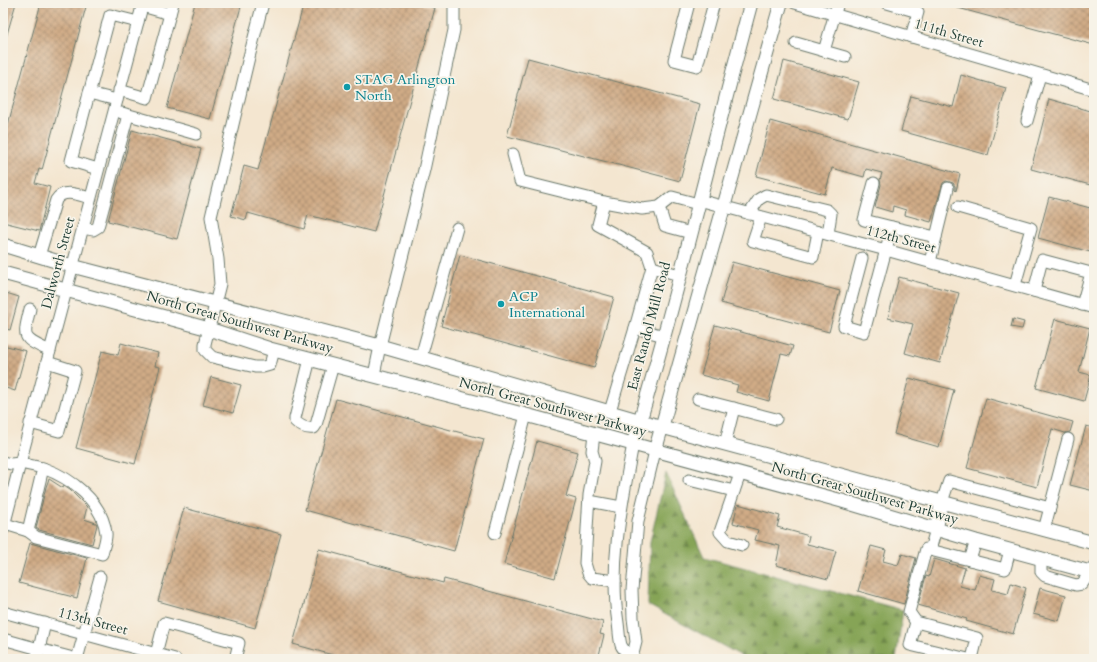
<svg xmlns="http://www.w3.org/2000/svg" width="1097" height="662" viewBox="0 0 1097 662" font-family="Cardo,serif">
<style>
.forest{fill:url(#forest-firs);stroke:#527045}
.building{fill:url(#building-cross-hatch)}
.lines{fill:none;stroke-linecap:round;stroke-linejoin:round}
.minor-casing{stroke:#6a786b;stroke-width:13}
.major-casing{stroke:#6a786b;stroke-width:15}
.minor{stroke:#fff;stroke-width:11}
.major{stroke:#fff;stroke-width:13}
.culture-dot{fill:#0f9aa8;stroke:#f7f3e8;stroke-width:1.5}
.labels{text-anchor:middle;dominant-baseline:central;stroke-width:3.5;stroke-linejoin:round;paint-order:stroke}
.street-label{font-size:14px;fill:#1f3d34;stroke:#f7f3e8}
.culture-label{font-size:14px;fill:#0d838f;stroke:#f7f3e8;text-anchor:start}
</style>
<defs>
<pattern id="forest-firs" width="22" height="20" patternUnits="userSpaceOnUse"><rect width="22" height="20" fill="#86a456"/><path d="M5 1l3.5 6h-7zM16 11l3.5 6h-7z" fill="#6d8748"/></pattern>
<pattern id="building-cross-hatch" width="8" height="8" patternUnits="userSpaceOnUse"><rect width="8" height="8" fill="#d0ab86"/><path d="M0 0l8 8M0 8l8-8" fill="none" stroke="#a88c6e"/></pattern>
</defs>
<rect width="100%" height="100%" fill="#f7f3e8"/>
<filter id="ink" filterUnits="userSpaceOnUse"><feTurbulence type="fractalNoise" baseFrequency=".025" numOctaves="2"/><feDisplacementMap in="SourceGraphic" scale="8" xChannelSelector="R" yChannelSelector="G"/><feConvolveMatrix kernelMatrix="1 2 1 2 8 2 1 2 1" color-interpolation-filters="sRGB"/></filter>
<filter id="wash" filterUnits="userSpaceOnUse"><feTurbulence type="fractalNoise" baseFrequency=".012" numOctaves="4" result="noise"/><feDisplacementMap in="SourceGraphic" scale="16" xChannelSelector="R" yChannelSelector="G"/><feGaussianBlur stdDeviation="0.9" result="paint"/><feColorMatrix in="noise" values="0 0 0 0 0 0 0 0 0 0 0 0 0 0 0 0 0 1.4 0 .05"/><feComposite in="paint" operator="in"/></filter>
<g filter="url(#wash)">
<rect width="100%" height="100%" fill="#f4e6d0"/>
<path class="forest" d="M666 473 704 557 903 610 896 659H747L648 605 650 542Z"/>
<g id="blocks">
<g class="building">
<path d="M3 3H16L5 41H3Z"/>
<path d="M41 3H87L42 170 39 169 35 183 50 187 39 231 3 222V143Z"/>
<path d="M195 3H242L210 119 167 108Z"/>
<path d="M304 3H418L435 8 374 232 308 215 304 229 248 213 246 220 231 216 244 166 258 170Z"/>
<path d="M948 3H1094V45L947 5Z"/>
<path d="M528 58 700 104 680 181 507 136Z"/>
<path d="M784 61 859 82 848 119 774 99Z"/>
<path d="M961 75 1006 88 988 155 901 131 911 96 953 107Z"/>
<path d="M1049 99 1094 112V186L1031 169Z"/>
<path d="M770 121 960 174 956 191 955 190V186L953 183 946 181 943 183 931 222 905 215 906 210 893 206 892 212 875 207 881 185 880 180 882 173 866 169 864 177 832 168 825 194 756 176Z"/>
<path d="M132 130 201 149 177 239 108 221Z"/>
<path d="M1049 197 1094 209V253L1038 238Z"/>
<path d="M460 255 614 297 594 368 441 326Z"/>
<path d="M732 262 840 291 829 332 721 303Z"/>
<path d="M899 277 959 293 940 363 905 353 913 324 888 318Z"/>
<path d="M3 292 19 297 10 330 3 328Z"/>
<path d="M1013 319 1024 322 1022 329 1011 327Z"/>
<path d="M1055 319 1090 328 1079 372 1091 375 1084 401 1036 388Z"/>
<path d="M715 325 793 346 790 356 781 354 769 401 736 392 738 385 701 375Z"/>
<path d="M121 343 158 353 155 366 160 367 135 464 76 448 102 351 118 355Z"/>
<path d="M3 345 26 351 15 391 3 387Z"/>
<path d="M211 377 241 385 233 413 203 405Z"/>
<path d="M909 378 954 390 939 447 894 434Z"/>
<path d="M986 398 1073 422 1070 432 1065 433 1052 429 1037 487 967 468Z"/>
<path d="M336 399 484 439 454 551 305 510Z"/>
<path d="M1086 426 1094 428V491L1070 485Z"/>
<path d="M537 441 578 452 566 496 576 499 555 578 504 564Z"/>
<path d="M49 479 63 488 64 486 70 490 87 507 84 519 96 523 97 525 92 544 39 530 36 528 46 487Z"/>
<path d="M738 504 780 516 777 527 809 536 807 544 836 551 828 579 776 565 780 546 755 540 758 530 733 523Z"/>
<path d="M184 508 281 534 255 628 158 601Z"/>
<path d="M30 543 87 558 77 598 19 583Z"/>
<path d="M871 546 886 550 883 561 898 565 902 554 916 558 904 604 858 591Z"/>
<path d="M319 549 443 583 444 579 603 622 600 634 604 635 598 659H382L374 657V659H347L293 644Z"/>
<path d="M934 559 965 568 960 586 975 590 979 575 995 579 992 590 1008 594 1011 583 1026 588 1013 634 966 621 967 619 918 605 926 576 929 577Z"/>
<path d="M1040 588 1066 595 1059 621 1033 614Z"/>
</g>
</g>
</g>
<g filter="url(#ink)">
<use href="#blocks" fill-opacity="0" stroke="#6a786b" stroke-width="1"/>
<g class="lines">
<g class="minor-casing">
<g id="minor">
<path d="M263 3 249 57 211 217 218 259 220 284 205 344V350L212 357 255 367H263L270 365 274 350"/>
<path d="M689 3 674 60 697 66 714 3"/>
<path d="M795 3 1094 90"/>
<path d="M838 3 824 51 845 57"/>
<path d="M887 3 918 12 911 37"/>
<path d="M142 6 170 14"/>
<path d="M796 43 824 51"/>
<path d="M119 90 147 98 173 3"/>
<path d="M89 93 117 100"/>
<path d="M122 113 196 134"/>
<path d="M1027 121 1040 75"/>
<path d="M513 154 520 181 604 202 642 209 659 207 672 197 698 204"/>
<path d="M98 169 71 161 110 15 138 22"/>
<path d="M699 200 886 250 1094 308"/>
<path d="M604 202 598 225 647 252 652 267 635 328"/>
<path d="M659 207 665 226 691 233"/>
<path d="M958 207 1031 228 1015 285"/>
<path d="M749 214 759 199 766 195 827 210 831 214 828 234"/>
<path d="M761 217 753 241 813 257 818 232"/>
<path d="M892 227 936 237 930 262"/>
<path d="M83 228 93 230 98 227 128 115"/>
<path d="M936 237 948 188"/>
<path d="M39 256 56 200C63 188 79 195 90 198"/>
<path d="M862 258 844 326 864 332 892 227 864 220 874 183"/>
<path d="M652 267 679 275"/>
<path d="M1034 291 1042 260 1091 273 1082 305"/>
<path d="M30 309C22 340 23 338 50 351"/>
<path d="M421 357 457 228"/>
<path d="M310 359 295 418V421C300 426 307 429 314 428L316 425 333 365"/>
<path d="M374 375 380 346 424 170 454 30V3"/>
<path d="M698 399 776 419"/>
<path d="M610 411 635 328 664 336"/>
<path d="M30 423 59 431 75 371 47 362"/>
<path d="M594 434 592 451 595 461 589 495 585 563 588 573 592 578 615 581"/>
<path d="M725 444 734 408"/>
<path d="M3 462 11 464 20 463 43 468 28 531 5 524"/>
<path d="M740 474 720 532 728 541 742 545"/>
<path d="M689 480 734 491"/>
<path d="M589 501 621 507"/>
<path d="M942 502 949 481 1050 508"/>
<path d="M3 530 24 448 143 3"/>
<path d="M1044 530 1068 439"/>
<path d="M28 531 36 537 102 554C103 548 107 539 106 533 102 501 71 478 43 468"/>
<path d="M495 533 526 415"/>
<path d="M930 550 936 529"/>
<path d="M1041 558V572L1045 576 1076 585 1082 584 1094 567"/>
<path d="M970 560 976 541"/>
<path d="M3 612 175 659"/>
<path d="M916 622 910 645 968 659"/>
<path d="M45 623 39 649 77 659 100 577"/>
<path d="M3 639 39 649 36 659"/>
<path d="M156 654 164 623 239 643 235 659"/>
<path d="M632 658 636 642 633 618 632 590 638 521 655 451"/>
<path d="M632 659C629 654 623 650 621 645 619 638 619 630 618 623 609 564 622 503 633 444"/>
<path d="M972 659 977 638 916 622 909 612 926 549 1005 569 1010 550"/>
</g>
</g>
<g class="major-casing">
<g id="major">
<path d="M3 245 72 266 380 346 662 427 1094 543"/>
<path d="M3 273 209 329 270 349 526 415 842 501 976 541 1094 573"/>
<path d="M633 444C677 299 711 150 751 3"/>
<path d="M655 451 781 3"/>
<path d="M936 529 942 502"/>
</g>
</g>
<use href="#minor" class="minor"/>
<use href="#major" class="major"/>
</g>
</g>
<g class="culture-dot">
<circle cx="347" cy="87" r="4"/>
<circle cx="501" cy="304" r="4"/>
</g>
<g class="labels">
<g class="street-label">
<text transform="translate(949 33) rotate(16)">111th Street</text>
<text transform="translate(901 239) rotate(15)">112th Street</text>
<text transform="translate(58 263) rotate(-75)">Dalworth Street</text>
<text transform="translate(240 322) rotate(16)">North Great Southwest Parkway</text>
<text transform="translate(649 326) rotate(-75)">East Randol Mill Road</text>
<text transform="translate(553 407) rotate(15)">North Great Southwest Parkway</text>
<text transform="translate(865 493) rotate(16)">North Great Southwest Parkway</text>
<text transform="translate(93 621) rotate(15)">113th Street</text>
</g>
<g class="culture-label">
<text x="355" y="79">STAG Arlington<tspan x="355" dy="16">North</tspan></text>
<text x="509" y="296">ACP<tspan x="509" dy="16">International</tspan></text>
</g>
</g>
<rect width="1097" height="662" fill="none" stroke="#f7f3e8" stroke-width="16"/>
</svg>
